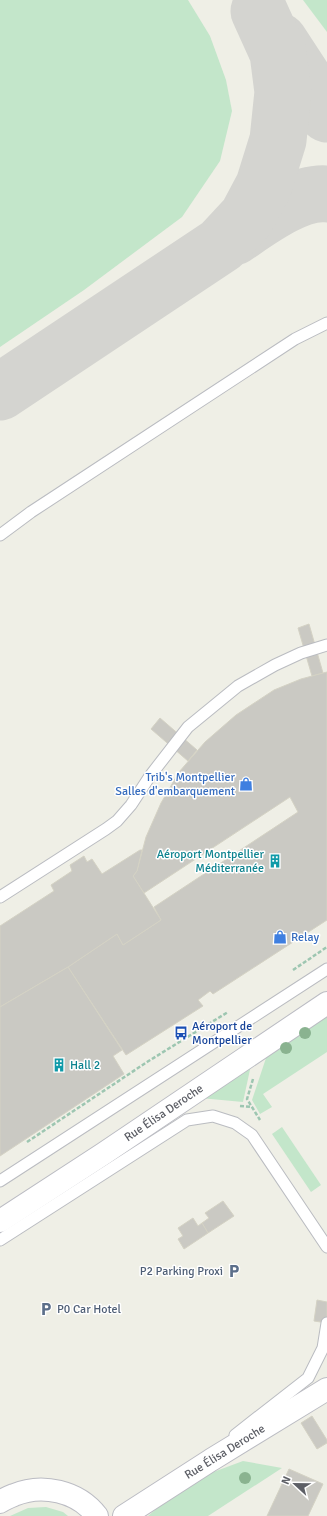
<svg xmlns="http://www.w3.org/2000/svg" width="327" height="1516" viewBox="0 0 327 1516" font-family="Signika,sans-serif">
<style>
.green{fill:#c3e6ca}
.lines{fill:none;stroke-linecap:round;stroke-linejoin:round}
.taxiway{stroke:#d4d4d0;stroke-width:57}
.building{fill:#cac9c3;stroke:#d4d2c4}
.lane-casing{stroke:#babcc1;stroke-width:13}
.secondary-casing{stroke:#bbbcc3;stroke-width:24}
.path{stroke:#9dc6b1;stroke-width:2.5;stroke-dasharray:4 2;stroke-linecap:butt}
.lane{stroke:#fff;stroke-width:11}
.secondary{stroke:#fff;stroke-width:22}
.tree{fill:#8ab390}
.labels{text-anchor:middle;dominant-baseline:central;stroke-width:3;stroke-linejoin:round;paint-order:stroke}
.shop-label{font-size:12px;fill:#366cbe;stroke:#fff;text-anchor:end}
.culture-label{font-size:12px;fill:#0d838f;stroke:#fff;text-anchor:end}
.transit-label{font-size:12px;fill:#164399;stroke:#fff;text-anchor:start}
.street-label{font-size:12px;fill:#5d5f66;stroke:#fff}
.service-label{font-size:12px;fill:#4e5e75;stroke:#fff;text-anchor:end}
</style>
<rect width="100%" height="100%" fill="#efefe6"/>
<g class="green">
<path d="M0 0H188L210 36 226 80 232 111 220 161 182 217 84 290 0 347Z"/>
<path d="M303 0H327V32Z"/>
<path d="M327 1012V1052L263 1094 272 1107 260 1114 252 1100 268 1052Z"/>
<path d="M251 1065 243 1102 200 1098Z"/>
<path d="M282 1127 321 1185 311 1192 272 1134Z"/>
<path d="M243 1461 282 1468 208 1516H148L169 1498 208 1474Z"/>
<path d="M46 1507 63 1512 68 1516H10L28 1508Z"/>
</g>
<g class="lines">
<g class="taxiway">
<path d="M279 41 327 114"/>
<path d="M234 237C258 221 297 191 327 194"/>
<path d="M0 392 221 245 247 217 264 185 278 140 283 92 278 53 259 11"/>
</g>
</g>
<g class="building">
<path d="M309 624 323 673 312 676 298 628Z"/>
<path d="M327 672V920L213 994 210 991 198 1000 203 1006 126 1055 68 967 117 934 123 945 161 920 154 907 298 812 290 797 144 893 133 876 137 871 146 837 161 803 179 772 205 742 236 715 274 690 301 679Z"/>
<path d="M160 718 197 750 188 761 151 729Z"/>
<path d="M140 850H142L137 871 133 876 161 920 123 945 117 934 68 967 0 1007V926L54 891 51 885 72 871 70 865 84 856 87 862 92 859 102 874Z"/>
<path d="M68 967 122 1050 113 1056 124 1074 0 1156V1007Z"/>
<path d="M223 1201 234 1216 208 1233 202 1223 209 1218 205 1213Z"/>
<path d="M193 1218 198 1226 202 1223 208 1233 184 1249 178 1239 183 1236 178 1228Z"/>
<path d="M317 1300 327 1302V1323L314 1321Z"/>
<path d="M312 1416 327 1440V1443L317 1449 301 1423Z"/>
<path d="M289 1469 323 1484 308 1516H267Z"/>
</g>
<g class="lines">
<g class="lane-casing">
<g id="lane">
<path d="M0 535 31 512 295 339 327 323"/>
<path d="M0 897 106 829 117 821 131 805 150 776 188 727 238 686 275 665 301 653 327 645"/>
<path d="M0 1181 327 969"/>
<path d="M0 1240 187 1120 213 1116 235 1123 252 1135 327 1247"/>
<path d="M235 1435 308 1378 323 1348 327 1323"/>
</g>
</g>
<g class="secondary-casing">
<g id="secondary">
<path d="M0 1221 103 1154 327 1003"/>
<path d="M0 1502C4 1499 9 1497 14 1495 42 1483 78 1491 97 1516"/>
<path d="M124 1516 211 1460 327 1389"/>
</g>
</g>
<g class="path">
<path d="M293 970 327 947"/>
<path d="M253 1079 247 1099 260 1120"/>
<path d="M240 1106 252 1107"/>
<path d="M27 1142 147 1062 228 1012"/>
</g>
<use href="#lane" class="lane"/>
<use href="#secondary" class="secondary"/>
</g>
<g class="tree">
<circle cx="305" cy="1033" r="6"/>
<circle cx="286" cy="1048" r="6"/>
<circle cx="245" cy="1478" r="6"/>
</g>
<defs>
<g id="shop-bare" transform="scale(1.08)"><path d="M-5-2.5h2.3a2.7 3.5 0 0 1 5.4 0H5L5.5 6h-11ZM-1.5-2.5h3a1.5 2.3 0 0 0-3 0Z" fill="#3f7fe0" stroke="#fff" stroke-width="2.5" paint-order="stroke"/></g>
<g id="building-bare" transform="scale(1.08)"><path d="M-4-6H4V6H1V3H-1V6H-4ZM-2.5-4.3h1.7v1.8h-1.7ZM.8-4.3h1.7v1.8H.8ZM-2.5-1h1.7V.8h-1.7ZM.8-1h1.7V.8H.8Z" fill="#0f9aa8" stroke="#fff" stroke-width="2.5" paint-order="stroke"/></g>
<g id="bus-bare" transform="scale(1.08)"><path d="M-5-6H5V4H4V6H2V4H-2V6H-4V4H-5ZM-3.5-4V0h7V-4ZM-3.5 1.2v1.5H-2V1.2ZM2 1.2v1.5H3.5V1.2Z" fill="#1a4fb4" stroke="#fff" stroke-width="2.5" paint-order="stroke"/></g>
<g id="parking-bare" transform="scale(1.08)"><path d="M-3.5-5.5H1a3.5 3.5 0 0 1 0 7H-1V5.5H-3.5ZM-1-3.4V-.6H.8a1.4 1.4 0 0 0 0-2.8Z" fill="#5c6f8a" stroke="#fff" stroke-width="2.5" paint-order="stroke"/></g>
</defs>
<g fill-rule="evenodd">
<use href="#shop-bare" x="246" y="784"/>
<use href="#building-bare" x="275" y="861"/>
<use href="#shop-bare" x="280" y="937"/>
<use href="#bus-bare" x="181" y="1033"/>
<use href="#building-bare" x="59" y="1065"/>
<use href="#parking-bare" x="234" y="1271"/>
<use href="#parking-bare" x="46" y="1309"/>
</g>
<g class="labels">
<g class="shop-label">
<text x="235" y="777">Trib's Montpellier<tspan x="235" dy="14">Salles d'embarquement</tspan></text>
<text x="291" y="937" text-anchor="start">Relay</text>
</g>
<g class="culture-label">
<text x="264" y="854">Aéroport Montpellier<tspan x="264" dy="14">Méditerranée</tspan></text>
<text x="70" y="1065" text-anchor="start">Hall 2</text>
</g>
<g class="transit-label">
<text x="192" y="1026">Aéroport de<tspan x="192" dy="14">Montpellier</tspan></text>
</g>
<g class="street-label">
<text transform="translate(164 1113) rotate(-34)">Rue Élisa Deroche</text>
<text transform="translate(225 1452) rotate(-32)">Rue Élisa Deroche</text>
</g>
<g class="service-label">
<text x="223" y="1271">P2 Parking Proxi</text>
<text x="57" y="1309" text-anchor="start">P0 Car Hotel</text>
</g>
</g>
<g transform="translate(295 1484) rotate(292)" stroke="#ffffff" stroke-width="3" paint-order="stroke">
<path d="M0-3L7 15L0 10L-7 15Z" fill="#5d5f66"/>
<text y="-6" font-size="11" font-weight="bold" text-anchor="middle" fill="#5d5f66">N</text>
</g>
</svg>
